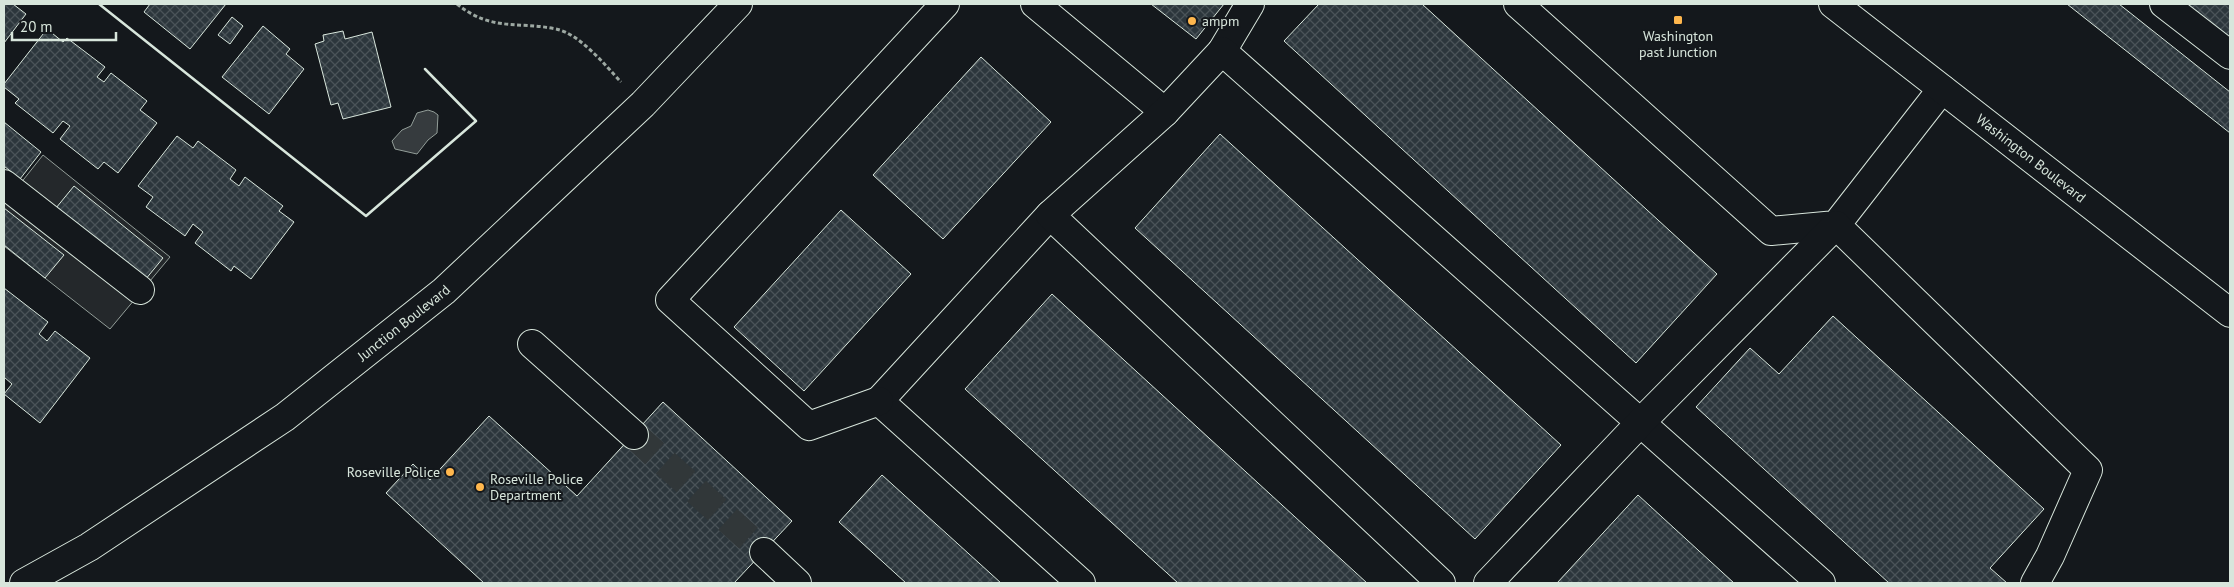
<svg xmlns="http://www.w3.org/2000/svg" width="2234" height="587" viewBox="0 0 2234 587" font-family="'PT Sans',sans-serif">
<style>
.parking{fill:#24282b;stroke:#939e99}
.water{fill:#363b3e;stroke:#939e99}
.building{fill:url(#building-cross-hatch);stroke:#d8e6dc}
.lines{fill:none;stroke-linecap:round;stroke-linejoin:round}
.minor-tunnel{stroke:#313739;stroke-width:28;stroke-dasharray:28 14;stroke-linecap:butt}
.minor-casing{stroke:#d8e6dc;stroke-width:30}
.major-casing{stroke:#d8e6dc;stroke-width:30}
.path{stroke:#9da8a2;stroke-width:3;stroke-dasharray:4 2.5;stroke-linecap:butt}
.minor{stroke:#14181c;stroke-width:28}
.major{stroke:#14181c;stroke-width:28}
.wall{stroke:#d8e6dc;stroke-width:2.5}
.poi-dot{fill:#ffb74d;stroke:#14181c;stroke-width:2}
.labels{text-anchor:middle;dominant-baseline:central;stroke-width:4;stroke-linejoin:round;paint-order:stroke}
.poi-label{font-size:14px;fill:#d8e6dc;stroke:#14181c;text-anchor:start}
.street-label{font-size:14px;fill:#d8e6dc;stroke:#14181c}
</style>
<defs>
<pattern id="building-cross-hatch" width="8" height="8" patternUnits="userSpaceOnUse" patternTransform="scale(1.25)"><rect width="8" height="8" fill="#2c363c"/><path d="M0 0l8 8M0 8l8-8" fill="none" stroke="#4a5358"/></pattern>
</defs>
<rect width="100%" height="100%" fill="#14181c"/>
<path class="parking" d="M43 155 170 257 110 329 4 246V172L20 184Z"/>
<path class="water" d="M428 110 434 112 438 115 437 133 428 140 417 154 395 149 392 141 402 130 411 126 417 113Z"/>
<g class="building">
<path d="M4 4H13L26 14 4 43Z"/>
<path d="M150 4H226L190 49 144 12Z"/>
<path d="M1151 4H1224L1196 39Z"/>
<path d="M1319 4H1422L1717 274 1636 363 1284 41Z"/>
<path d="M2067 4H2119L2230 92V133Z"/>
<path d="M2177 4H2230V46Z"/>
<path d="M232 17 243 26 230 44 218 35Z"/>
<path d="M263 26 290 49 286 54 304 69 269 114 222 77Z"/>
<path d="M47 29 63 42 67 38 105 67 97 77 104 82 111 73 147 101 140 110 157 123 118 173 104 162 98 169 60 139 70 126 63 121 53 133 15 103 19 99 4 87V84Z"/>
<path d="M343 31 345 39 372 32 391 107 343 119 338 103 331 105 315 44 324 41 323 35Z"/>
<path d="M981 57 1051 122 943 239 873 175Z"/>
<path d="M4 122 41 152 20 179 4 166Z"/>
<path d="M1220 134 1561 445 1475 539 1135 228Z"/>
<path d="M177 136 193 148 198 141 236 170 230 179 239 186 245 177 283 206 279 211 294 222 251 279 234 266 231 271 195 243 203 232 193 224 185 236 146 207 153 197 138 186Z"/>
<path d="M74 186 163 258 145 280 56 208Z"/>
<path d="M4 208 64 255 45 278 4 245Z"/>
<path d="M841 210 911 274 804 391 734 327Z"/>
<path d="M4 288 48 322 39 334 47 341 55 331 90 358 40 423 4 394 12 384 4 377Z"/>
<path d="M1052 294 1367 583H1178L965 389Z"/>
<path d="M1833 316 2044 509 1990 568 2007 583H1889L1696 407 1750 348 1779 374Z"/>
<path d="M663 402 792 521 734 583H484L386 493 413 464 430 480 489 416 577 496Z"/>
<path d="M882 475 1001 583H906L839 522Z"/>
<path d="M1638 495 1734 583H1557Z"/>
</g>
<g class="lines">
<path class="minor-tunnel" d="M634 435 764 552"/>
<g class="minor-casing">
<g id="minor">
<path d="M1035 4 1165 112"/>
<path d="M1518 4 1771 231 1836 225 1942 89"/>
<path d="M2164 4 2230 55"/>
<path d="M1222 51 1250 4"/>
<path d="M4 184 140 290"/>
<path d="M1050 215 879 401 1081 583"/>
<path d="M532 344 634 435"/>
<path d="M879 401 809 426 670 300 945 4"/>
<path d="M764 552 797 583"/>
<path d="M1441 583 1050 215 1165 112 1222 51 1821 583"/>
<path d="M1488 583 1640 423 1836 225 2088 470 2050 556 2035 583"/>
</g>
</g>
<g class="major-casing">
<g id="major">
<path id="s1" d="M1833 4 2230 313"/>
<path id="s2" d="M24 583 89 547 285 417 444 291 643 104 738 4"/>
</g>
</g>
<path class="path" d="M457 4C492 32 518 21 556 29 580 34 605 65 621 82"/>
<use href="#minor" class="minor"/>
<use href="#major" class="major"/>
<path class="wall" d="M99 4 366 216 476 121 425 69"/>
</g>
<g class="poi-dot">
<rect x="1673" y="15" width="10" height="10" rx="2.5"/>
<circle cx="1192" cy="21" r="5"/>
<circle cx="450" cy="472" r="5"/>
<circle cx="480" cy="487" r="5"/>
</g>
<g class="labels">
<g class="poi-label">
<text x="1202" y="21">ampm</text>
<text x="1678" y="36" text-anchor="middle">Washington<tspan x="1678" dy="16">past Junction</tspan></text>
<text x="440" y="472" text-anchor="end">Roseville Police</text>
<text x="490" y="479">Roseville Police<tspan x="490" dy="16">Department</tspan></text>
</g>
<g class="street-label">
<text stroke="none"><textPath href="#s1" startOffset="251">Washington Boulevard</textPath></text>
<text stroke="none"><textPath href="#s2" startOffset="461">Junction Boulevard</textPath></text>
</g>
</g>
<rect width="2234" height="587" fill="none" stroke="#d8e6dc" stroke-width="10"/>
<path d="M12 32v8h104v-8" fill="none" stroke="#d8e6dc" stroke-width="2.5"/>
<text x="20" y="32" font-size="15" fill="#d8e6dc" stroke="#14181c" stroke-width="4" paint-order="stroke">20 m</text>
</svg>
